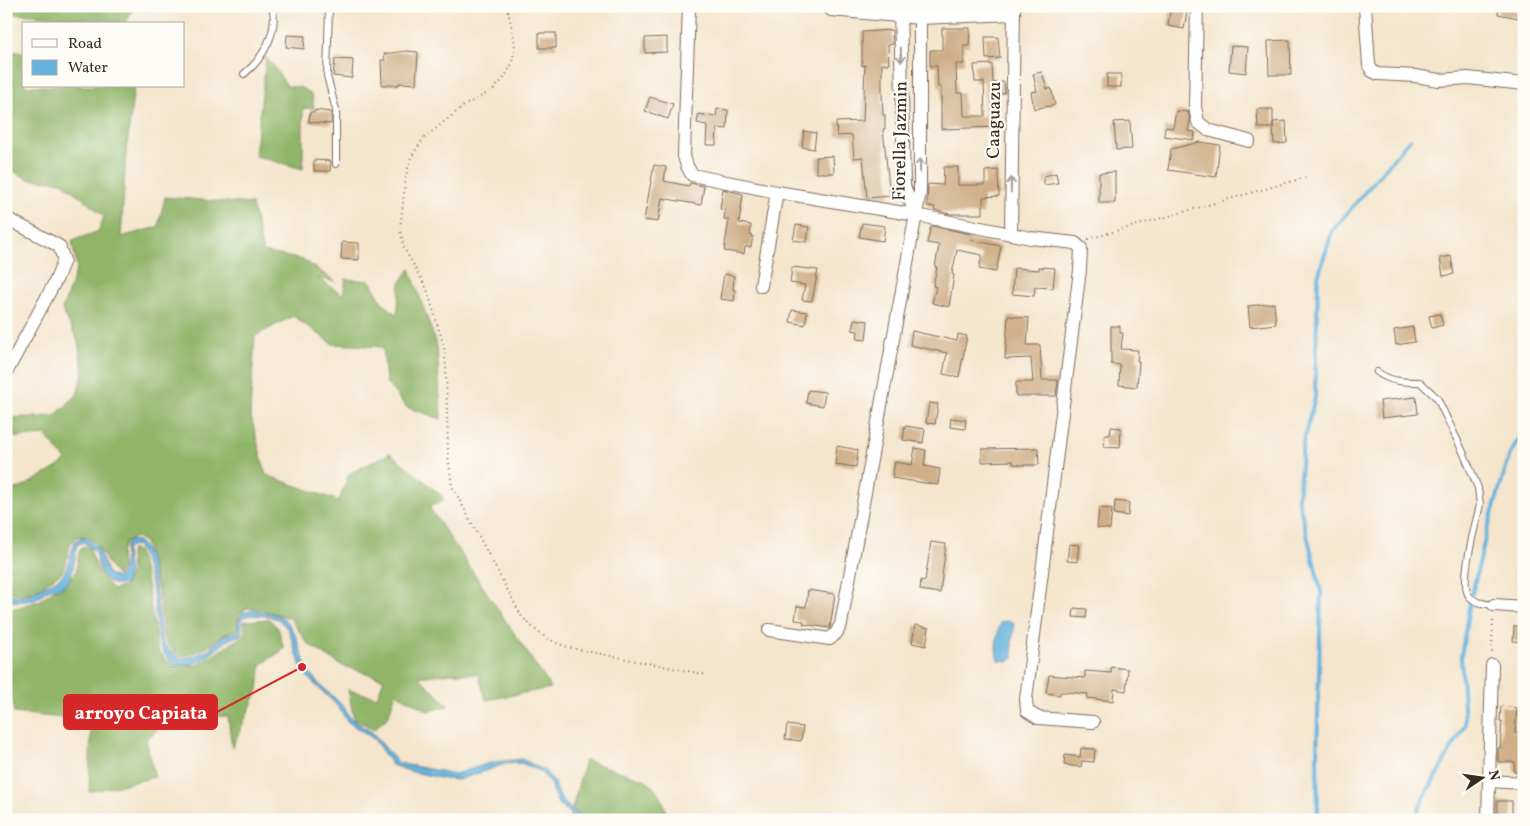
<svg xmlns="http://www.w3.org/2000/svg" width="1530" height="826" viewBox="0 0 1530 826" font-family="Vollkorn,serif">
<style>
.forest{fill:#90b569;stroke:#667044}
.water{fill:#64b3de;stroke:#506e7e}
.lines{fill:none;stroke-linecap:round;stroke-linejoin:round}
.stream{stroke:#64b3de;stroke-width:4}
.building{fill:#cfaf87}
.lane-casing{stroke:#7c6b5b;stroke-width:8}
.street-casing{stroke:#7c6b5b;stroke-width:14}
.path{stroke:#7c6b5b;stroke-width:2;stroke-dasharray:1 4;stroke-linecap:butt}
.lane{stroke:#fff;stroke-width:6}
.street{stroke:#fff;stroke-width:12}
.oneway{stroke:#a79f9a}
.labels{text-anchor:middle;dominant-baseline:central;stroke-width:4.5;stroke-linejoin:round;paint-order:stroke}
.street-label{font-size:18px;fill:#3b2a1e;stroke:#fdfcf7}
.leader{fill:none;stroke:#d62828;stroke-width:2}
.callout-dot{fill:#d62828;stroke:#fdfcf7;stroke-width:2}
.callout{fill:#d62828;stroke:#d62828;stroke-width:2}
.callout-label{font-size:19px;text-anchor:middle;font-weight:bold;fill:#fff}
</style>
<rect width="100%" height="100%" fill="#fdfcf7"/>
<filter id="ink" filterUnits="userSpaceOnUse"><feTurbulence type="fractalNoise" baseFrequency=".02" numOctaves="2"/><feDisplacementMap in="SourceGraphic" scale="10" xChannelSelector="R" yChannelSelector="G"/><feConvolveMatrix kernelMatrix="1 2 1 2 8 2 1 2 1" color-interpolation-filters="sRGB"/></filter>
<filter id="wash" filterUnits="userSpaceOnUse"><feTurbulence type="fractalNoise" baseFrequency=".0096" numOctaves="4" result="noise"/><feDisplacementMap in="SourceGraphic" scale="20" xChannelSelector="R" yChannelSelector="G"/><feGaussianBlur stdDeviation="1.12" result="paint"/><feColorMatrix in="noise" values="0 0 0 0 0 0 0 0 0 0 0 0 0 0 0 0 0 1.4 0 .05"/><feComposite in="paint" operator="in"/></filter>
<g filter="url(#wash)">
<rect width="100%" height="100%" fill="#f4e5cc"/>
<g class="forest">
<path d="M6 6H135L126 23 6 13Z"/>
<path d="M6 50 24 53V86H134L126 154 121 237 158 227 165 197 252 204 263 252 304 260 336 282 317 278 343 295 346 279 370 281 382 302 397 315 400 283 410 269 437 346 441 419 406 407 386 382 383 347 333 344 293 316 255 336 250 413 266 475 339 501 349 474 390 453 442 496 444 501 429 507 551 688 486 700 478 674 451 673 419 677 449 706 428 711 396 693 388 717 374 729 354 719 348 690 377 697 384 679 341 665 308 644 290 618 260 609 247 608 239 614 237 630C222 633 221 638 209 646 200 651 192 654 182 657L171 649 164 640 158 590 145 542 136 537 125 542 121 553 122 569 117 576C102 561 101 536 78 536L70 544 67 559 62 572 33 592 20 594 6 591V490L21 488 56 468 66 460 45 435 6 438V418L54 416 77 395 83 372 78 341 62 310 77 268 72 241 99 231 104 216 62 182 29 179 6 168Z"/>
<path d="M266 58 273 65 287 86 302 88 312 95 314 109 303 108V169L255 156Z"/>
<path d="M83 546 90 548C94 564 101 578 113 590L125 586 131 572 130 551 134 549 138 552 146 578 158 651 172 666 198 665 244 635 245 621 269 619 278 628 284 649 261 665 258 690 232 748 228 716 170 717 146 740 155 777 89 792 91 727 73 719 14 713 12 696 6 695V611L39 601 54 590 61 589 76 572 79 552Z"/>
<path d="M585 760 646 780 660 794 669 820H569Z"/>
</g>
<g class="water">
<path d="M81 537H85L98 548 108 574 116 578C130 570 120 554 128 541 132 541 136 539 139 542 155 552 159 623 162 642L169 650 181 659 194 656 208 650 224 635 237 632 239 630 238 622 242 613 254 610 275 614 283 618 288 623 295 634 307 669 318 683 338 701 344 707 348 715 357 723 372 732 398 763 455 774 494 762 522 759 544 770 554 782 560 797 564 802 573 811 589 820H580L558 804 550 783 540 771 521 763 506 764 458 780 444 779 409 771 392 765 374 739 348 722 336 704 309 679 300 664 289 631 286 627 278 619 268 616 249 615 243 618 241 635C237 637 234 637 230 639 219 646 208 659 195 663 155 677 156 623 154 599 153 589 143 551 136 545L130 546 126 551 129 572 125 584C104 590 98 568 95 551L83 542 77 545C74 557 75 581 61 587 56 589 51 588 46 591 44 592 42 595 40 596 31 603 17 601 6 601V593C27 600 33 591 50 583 55 580 59 579 63 574 70 564 70 552 75 541Z"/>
<path d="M1008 621 1013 622 1014 629 1012 642 1013 658 1009 661 998 660C994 649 997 633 1001 622Z"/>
</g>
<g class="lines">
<g class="stream">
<path d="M1472 594 1486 534 1510 454 1524 430"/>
<path d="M1318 820 1317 756 1321 591 1298 499 1303 442 1315 398 1318 277 1332 231 1410 139"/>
<path d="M1414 820 1424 797 1465 725 1461 656 1470 602"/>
</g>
</g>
<g id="blocks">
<g class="building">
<path d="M1171 6H1188L1184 29 1168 26Z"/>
<path d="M1499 6H1520L1518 18 1498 14Z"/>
<path d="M942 28H970L969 46H964V64H956L957 93H963L964 116H985L984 82H975L974 65 992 64 993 83 1004 82 1005 93 999 94 1001 127 941 129V87H938L937 66H930V50H942Z"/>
<path d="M892 30 893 44 888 45 889 64H882V94L883 115H885V129H883L890 196 867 198 863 157 854 158 852 135 837 136 836 122 863 121 865 65 862 66V32Z"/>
<rect x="539" y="33" width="17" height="15"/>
<path d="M287 35 305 36 304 49 286 47Z"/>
<path d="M667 37V52L645 53V38Z"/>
<path d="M985 37H998L1000 58 986 59Z"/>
<path d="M1290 40 1291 75H1269L1268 41Z"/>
<path d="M1231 46 1248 47 1246 73 1229 71Z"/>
<path d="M406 51 418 52 416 84 399 83V85H382L381 60H385L384 54Z"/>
<path d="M335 59 353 60 352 78 333 76Z"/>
<path d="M1042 72 1047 89 1051 88 1055 105 1034 109 1031 92 1037 91 1033 74Z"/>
<rect x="1107" y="74" width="14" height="13"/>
<path d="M650 97 673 104 668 119 645 111Z"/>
<path d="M717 109 728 110 727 129 717 128 716 145H706L707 125 697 123 699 114 716 117Z"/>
<path d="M1257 109H1273V128H1258Z"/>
<path d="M315 110 331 112V124L309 122 310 112H315Z"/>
<path d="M1176 111 1188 112 1190 121 1188 131 1195 132 1194 140 1164 136 1165 127 1173 128Z"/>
<path d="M1130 121 1132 149 1116 150 1114 122Z"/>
<path d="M1286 121 1287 143 1274 144 1273 122Z"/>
<path d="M804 131 816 133 814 149 802 147Z"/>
<path d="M1200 142 1220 145 1216 177 1168 170 1171 149Z"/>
<path d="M833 156 834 173H816V157Z"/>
<path d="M314 160 331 161 330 171H314Z"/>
<path d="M654 165 666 167 664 181 689 186 690 183 704 186 701 205 662 198 658 222 644 220Z"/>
<path d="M944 167H958V185H985V171L998 170 999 196 983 197V214H950L934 210 935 207 927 206 928 184 943 185Z"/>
<path d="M1115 172V203H1099V173Z"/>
<path d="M1056 173 1058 183 1044 185V176Z"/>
<path d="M723 189 743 194 739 223 751 225 750 235 753 236 751 247H745L744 254 724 251 729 220 724 219 725 210 720 209Z"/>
<path d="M862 223 885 226 883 241 859 237Z"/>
<path d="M796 225 809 227 807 242 793 240Z"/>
<path d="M931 226 971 234 970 240 1001 246 996 272 979 269 982 255 957 250 952 274 954 275 949 307 932 303 936 287 933 286 937 267H935L939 245 927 243Z"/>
<path d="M342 242 359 243V260L341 259Z"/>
<path d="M1451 256 1454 274 1443 276 1440 258Z"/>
<path d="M792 267 818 270 812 301 802 300 805 285 790 283Z"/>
<path d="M1039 267 1055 268 1053 288 1035 287 1034 296 1012 294 1014 268 1039 270Z"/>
<path d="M724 274 734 276 733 290H735L734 301 720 299Z"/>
<path d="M1274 303 1276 324 1250 327 1248 306Z"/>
<path d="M792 310 807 312 805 325 790 322Z"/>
<path d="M1440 314 1443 325 1432 328 1429 316Z"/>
<path d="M1008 316 1029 318 1027 345H1040L1042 380H1058L1056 396H1016V382H1033L1031 358 1005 359Z"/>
<path d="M854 319 868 321 866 340 857 339 858 331 852 330Z"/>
<path d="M1111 326H1120V333H1123L1121 349 1138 350 1137 361H1139L1137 387 1119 385 1120 365 1111 364Z"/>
<path d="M1413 327 1415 342 1396 345 1394 330Z"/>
<path d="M912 331 957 341 958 334 967 336 959 377 943 374 947 353 910 345Z"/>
<path d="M808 390 825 392 823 406 806 403Z"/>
<path d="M1416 397 1418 414 1382 418 1380 401Z"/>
<path d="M929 403 938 404 935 424 926 423Z"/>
<path d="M951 418 966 420 965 429 950 427Z"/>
<path d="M905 426 925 429 923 443 903 440Z"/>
<path d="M1111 427 1121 428 1120 448 1104 447 1105 435H1110Z"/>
<path d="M837 446 858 450 856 467 835 464Z"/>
<path d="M915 448 926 450 924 466 940 469 938 485 892 478 895 462 912 465Z"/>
<path d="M1038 448 1039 465H1021L1013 464V461L982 462V449Z"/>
<path d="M1115 501 1129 503 1128 516 1114 514Z"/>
<path d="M1099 508 1112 509 1110 529 1097 528Z"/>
<path d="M931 542 946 544 940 593 920 590 921 580 925 581Z"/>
<path d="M1069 544 1079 545 1077 562 1067 561Z"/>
<path d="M808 590 835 594 830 628 803 624 804 621 795 620 797 606 806 607Z"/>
<path d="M1074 608 1087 609 1086 618 1073 617Z"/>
<path d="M915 625 929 628 926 646 912 643Z"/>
<path d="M1514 626H1524V642L1513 641Z"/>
<path d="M1111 667 1128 669 1126 691 1114 689 1113 701 1087 698 1088 694 1065 692H1060V695L1046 693 1049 675 1085 678V671L1111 673Z"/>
<path d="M1501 706 1517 708 1515 733H1522L1521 741H1524V773L1514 772 1515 762H1498V748H1500L1502 721H1500Z"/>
<path d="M787 725 803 727 801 741 785 739Z"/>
<path d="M1081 748 1095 749 1094 762 1082 761 1081 767 1064 765 1065 755 1080 757Z"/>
<rect x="1497" y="801" width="15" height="19"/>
</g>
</g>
</g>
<g filter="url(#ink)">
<use href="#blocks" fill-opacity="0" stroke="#7c6b5b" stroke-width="1"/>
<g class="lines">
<g class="lane-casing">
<g id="lane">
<path d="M329 6 327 76 336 110V164"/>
<path d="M244 74C263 59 279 31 272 6"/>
<path d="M1377 372C1391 382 1403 382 1420 382L1437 398 1464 454 1478 488 1480 505C1476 521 1459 584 1469 596 1475 603 1485 604 1494 605"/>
</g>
</g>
<g class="street-casing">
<g id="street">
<path d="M689 6 684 156 687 166 692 175 777 192 916 215 1031 238 1075 243 1081 248 1080 270 1026 699 1027 711 1038 718 1093 722"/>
<path d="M900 6 904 186 916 215"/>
<path d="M1197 6 1195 107 1198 122 1208 130 1249 141"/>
<path d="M1365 6 1369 65 1372 71 1378 74 1415 76 1439 80 1468 78 1524 84"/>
<path d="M831 10 920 18 1014 14"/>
<path d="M6 218 59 246 64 260 56 280 6 373"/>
<path d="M1011 234 1014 6"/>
<path d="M761 286 777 192"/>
<path d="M1494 605 1524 607"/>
<path d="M769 630 830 639 837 632 841 624 920 192V6"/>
<path d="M1489 781 1524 783"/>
<path d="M1488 820 1492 665"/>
</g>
</g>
<g class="path">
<path d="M507 6 515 44 512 64 504 78 493 90 465 105 424 138 411 157 406 176 400 229 404 248 427 289 444 347 446 367 448 456 452 486 522 617C538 633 549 642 571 648L708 675"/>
<path d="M1088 239 1307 177"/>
<path d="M1492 652 1493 617"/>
</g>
<use href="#lane" class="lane"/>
<use href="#street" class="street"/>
</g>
<defs><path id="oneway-shaft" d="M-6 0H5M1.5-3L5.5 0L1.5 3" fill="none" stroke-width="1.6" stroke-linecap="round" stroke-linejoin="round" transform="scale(1.25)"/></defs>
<g class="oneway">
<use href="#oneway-shaft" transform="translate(901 55) rotate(89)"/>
<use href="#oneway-shaft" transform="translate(920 166) rotate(-90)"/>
<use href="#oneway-shaft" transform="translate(1011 185) rotate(-89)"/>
</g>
</g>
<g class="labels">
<g class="street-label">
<text transform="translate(995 120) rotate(-89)">Caaguazu</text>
<text transform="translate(901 141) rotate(-89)">Fiorella Jazmin</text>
</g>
</g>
<path class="leader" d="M302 667L217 712"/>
<circle class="callout-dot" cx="302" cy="667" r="5"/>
<rect class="callout" x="64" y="695" width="153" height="34" rx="5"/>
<g class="callout-label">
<text x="141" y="719">arroyo Capiata</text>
</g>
<rect width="1530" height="826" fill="none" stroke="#fdfcf7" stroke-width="25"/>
<rect x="22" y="22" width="162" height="65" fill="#fdfcf7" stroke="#afa8a0"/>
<rect x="32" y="39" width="25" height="8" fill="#ffffff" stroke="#afa8a0"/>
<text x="68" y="48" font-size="15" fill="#3b2a1e">Road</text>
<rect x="32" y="60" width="25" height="15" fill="#64b3de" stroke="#afa8a0"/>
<text x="68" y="72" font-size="15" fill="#3b2a1e">Water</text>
<g transform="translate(1482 778) rotate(77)" stroke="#fdfcf7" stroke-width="4" paint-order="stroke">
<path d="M0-4L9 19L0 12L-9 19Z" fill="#3b2a1e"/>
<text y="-8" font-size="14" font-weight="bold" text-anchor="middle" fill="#3b2a1e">N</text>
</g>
</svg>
